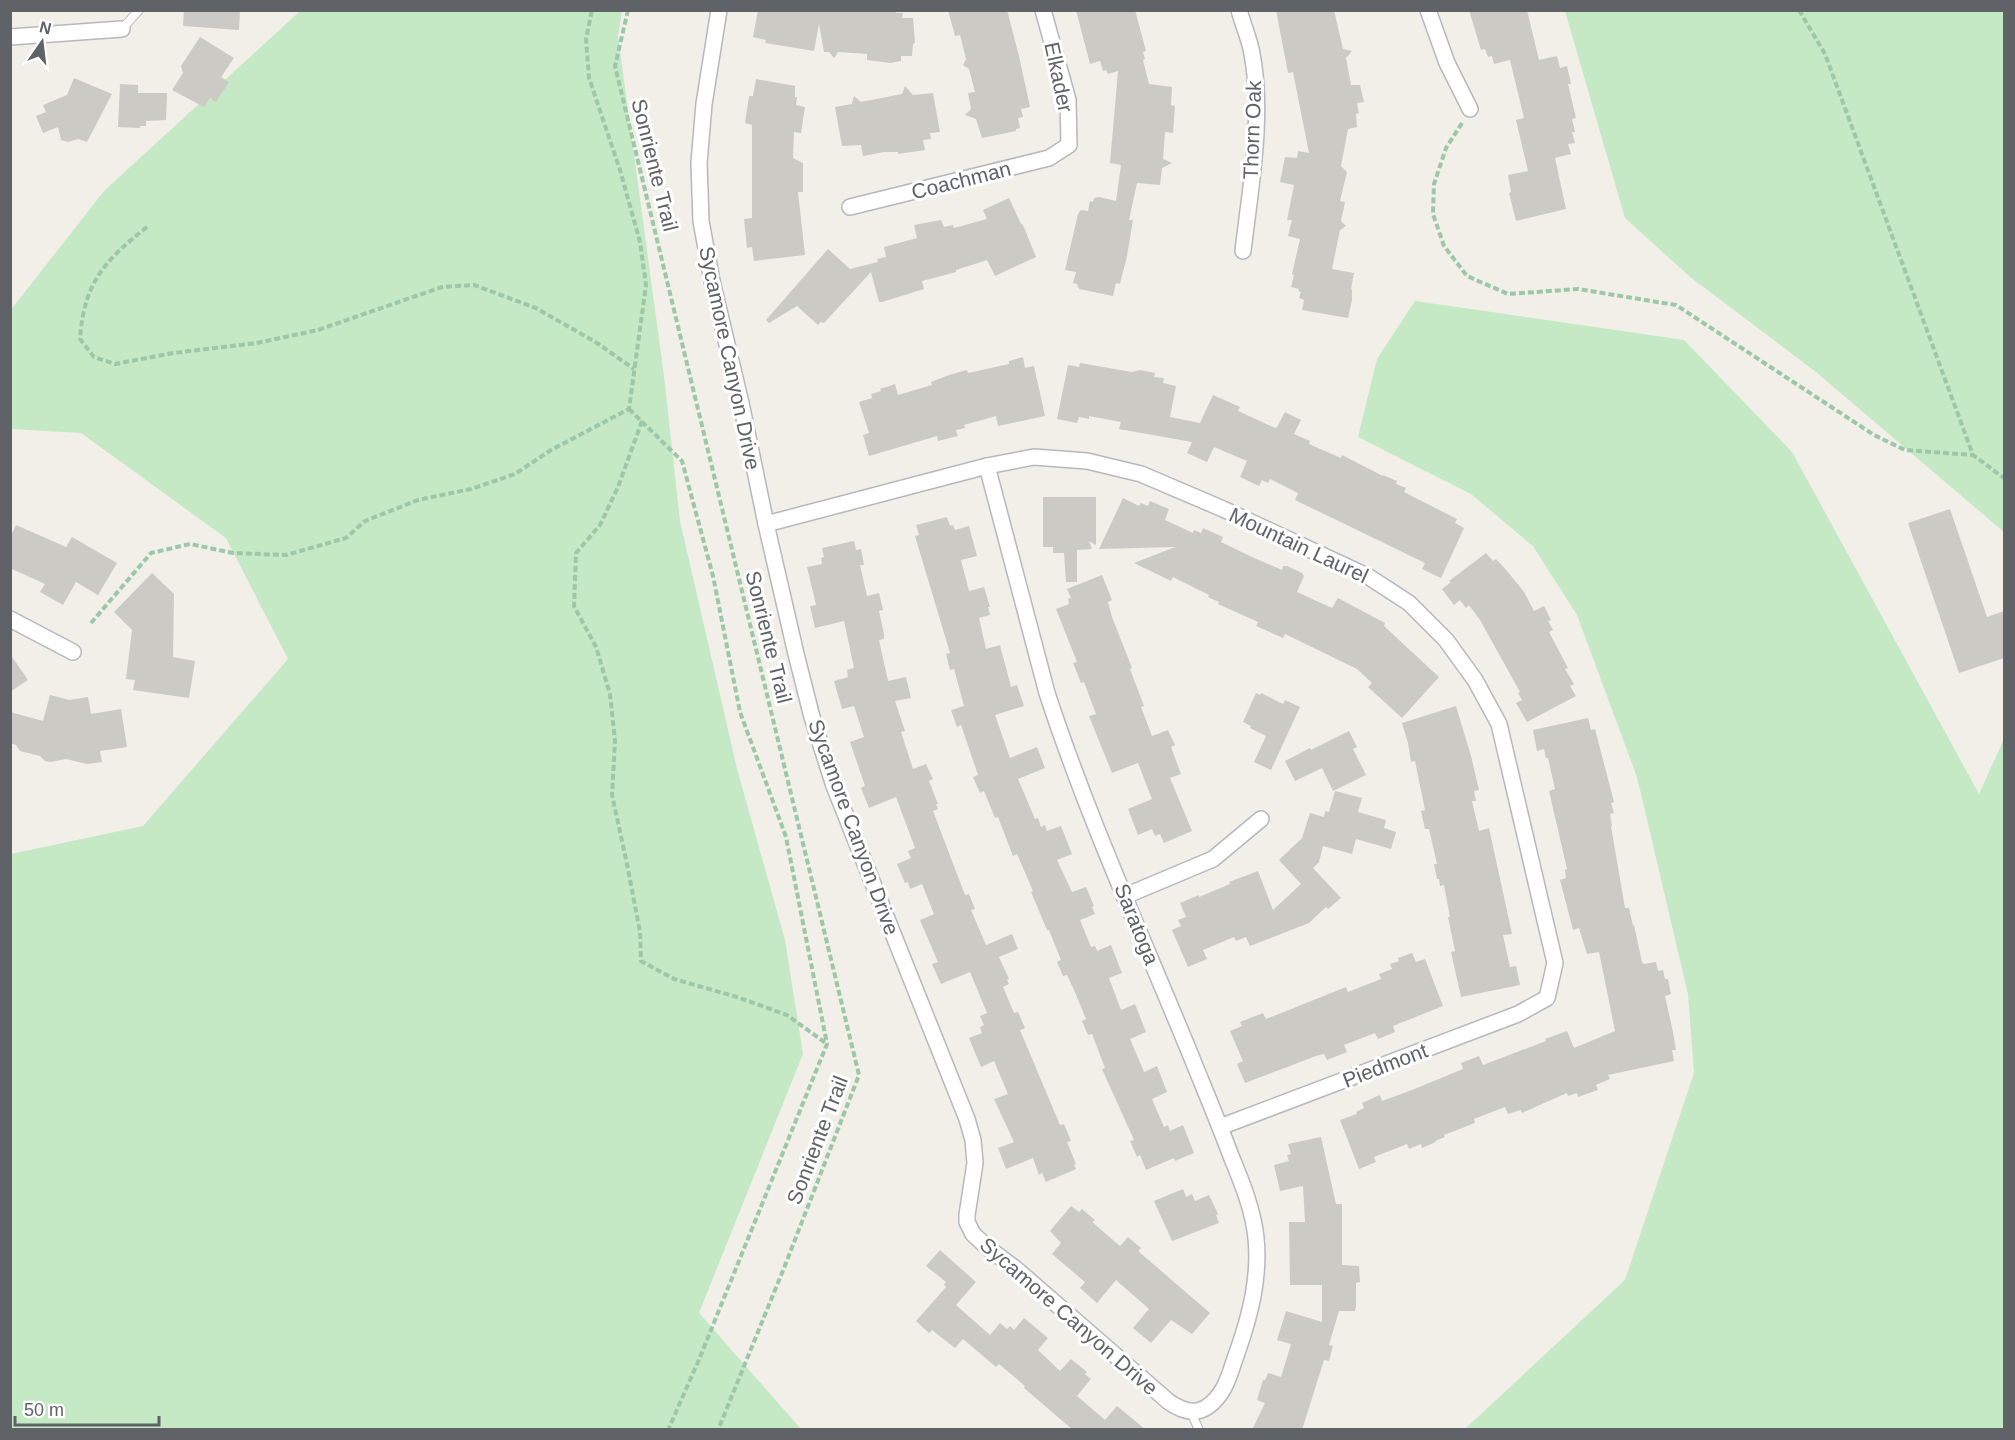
<svg xmlns="http://www.w3.org/2000/svg" width="2015" height="1440" viewBox="0 0 2015 1440" font-family="Helvetica,sans-serif">
<style>
.green{fill:#c5e8c5}
.building{fill:#cccac5}
.lines{fill:none;stroke-linecap:round;stroke-linejoin:round}
.service-casing{stroke:#b5b8bc;stroke-width:10}
.minor-casing{stroke:#b5b8bc;stroke-width:18}
.path{stroke:#9cc7a9;stroke-width:4;stroke-dasharray:6 3;stroke-linecap:butt}
.service{stroke:#fff;stroke-width:8}
.minor{stroke:#fff;stroke-width:15}
.labels{text-anchor:middle;dominant-baseline:central;stroke-width:6;stroke-linejoin:round;paint-order:stroke}
.street-label{font-size:21px;fill:#5f6368;stroke:#fff}
</style>
<rect width="100%" height="100%" fill="#f1efe8"/>
<g class="green">
<path d="M298 11H622L618 36 664 376 680 521 737 769 785 940 803 1054 699 1313 801 1429H11V854L143 826 288 659 226 538 81 433 11 429 10 311 104 191 299 12Z"/>
<path d="M1565 11H2004V532L1816 372 1689 276 1625 218Z"/>
<path d="M1415 301 1684 340 1792 452 1979 794 2004 739V1429H1465L1625 1280 1694 1073 1688 994 1637 777 1577 615 1533 546 1471 494 1358 437 1377 359Z"/>
</g>
<g class="building">
<path d="M184 10H240L239 30 183 26Z"/>
<path d="M758 10H895L896 13H903L902 18H913L915 43 913 44 912 56H901V61L890 63 867 60V54L838 52 834 58 829 52H824L819 24 814 51 765 43 766 40 753 37Z"/>
<path d="M948 10H1007L1019 56 1030 107 1021 109 1023 117 1018 118 1020 128 1016 129V131L982 138 976 119 965 115 971 109 968 93 975 92 969 69 963 65 966 59 960 35 955 36Z"/>
<path d="M1076 10H1135L1146 51 1143 52 1145 59 1143 60 1149 84 1172 87 1171 105 1175 106 1173 133 1165 132 1163 159 1172 163 1162 168 1160 185 1137 183 1129 220H1133L1127 256 1120 284 1116 283 1113 296 1079 289 1077 284 1073 283 1076 272 1065 270 1078 214 1081 210 1088 211 1090 201 1093 202 1094 198 1099 197 1116 201 1121 165 1110 163 1118 71 1108 74 1106 70 1103 71 1100 61 1090 64Z"/>
<path d="M1276 10H1334L1343 49 1352 51 1346 58 1351 85H1360L1364 102 1357 103 1359 113 1356 114 1357 127 1348 129 1341 166 1347 172 1340 201 1345 202 1341 221 1346 226 1340 230 1332 269 1354 273 1351 289 1352 290V300L1348 318 1302 310 1304 300 1299 298 1301 292 1298 291 1299 289 1291 287 1294 275 1292 274 1300 239 1288 236 1292 220H1287L1294 185 1280 182 1285 157 1297 158 1298 151 1309 153 1293 72 1288 73Z"/>
<path d="M1469 10H1527L1539 60 1557 56 1560 68 1567 66 1571 84H1568L1576 118 1572 119 1575 132H1572L1575 143 1568 144 1571 154 1555 158 1566 209 1516 221 1509 193 1511 192 1508 175 1528 171 1516 120 1524 118 1510 60 1494 64 1492 56 1488 57 1485 49 1481 50Z"/>
<path d="M200 37 234 58 221 77 229 82 216 102 210 98 204 107 172 90 183 73 181 66Z"/>
<path d="M74 78 112 94 87 142 78 139 68 142 61 140 58 127 43 133 36 116 46 112 43 105 67 95Z"/>
<path d="M756 79 795 86V97H797L796 105 805 107 801 133 794 132 793 158 803 163V192H798L805 255 754 261 752 247 747 248 744 219 752 218V125L745 123 749 96H753Z"/>
<path d="M120 84 138 85V93H167L166 120 146 121V126H140V128L118 127Z"/>
<path d="M905 86 913 95 933 93 940 132 930 133 931 139 923 140 925 150 898 154V152H884L863 156 861 145 842 146 835 107 852 104 854 96 861 102 902 94Z"/>
<path d="M1009 198 1021 224 1023 225 1036 257 995 276 987 260 956 270V272L922 281 924 289 882 302H879L871 272 824 323 821 322 818 325 797 306 769 323 766 320 828 249 850 269 878 262 877 259 886 257 884 247 917 238 914 225 941 220 944 227 953 225 954 228 987 219 983 210Z"/>
<path d="M1023 357 1025 368 1034 366 1045 416 998 426 996 416 964 425 965 428 956 430 958 436 938 441 937 436 869 456 863 435 869 433 859 402 872 398 871 394 881 391 880 389 895 384 898 395 932 385 931 382 949 375 967 370 968 373 1009 364V361Z"/>
<path d="M1080 363 1132 372 1140 370 1155 373 1154 377 1164 378 1163 383 1176 386 1170 417 1200 423 1213 395 1240 407 1238 411 1275 428 1277 427 1285 412 1301 420 1294 434 1310 441 1309 444 1341 458 1342 455 1383 476V475L1397 481 1396 484 1406 488 1404 492 1457 519 1455 523 1464 528 1441 578 1422 569 1425 563 1417 559 1295 500 1298 493 1270 479 1268 483 1262 480 1259 486 1240 477 1247 461 1214 447 1207 462 1187 453 1192 442 1119 429 1121 422 1089 416V419L1079 417 1077 423 1057 419 1068 365 1079 367Z"/>
<path d="M1043 497H1096V545L1089 541 1092 549 1077 550V582H1066L1064 553H1053V547H1043Z"/>
<path d="M1123 498 1139 506 1141 503 1148 506 1150 501 1169 509 1165 520 1193 533 1194 530 1201 533 1203 528 1223 537 1221 542 1252 557 1282 570 1283 566H1287L1302 573 1304 576 1297 592 1332 608 1338 598 1385 623 1384 626 1439 677 1402 718 1368 687 1372 683 1357 669 1285 634 1283 638 1256 626 1258 622 1218 604 1219 602 1208 597 1209 595 1173 577 1171 581 1134 563 1175 547 1099 549Z"/>
<path d="M1950 509 1987 617 2004 611V658L1959 673 1908 523Z"/>
<path d="M947 517 950 526 953 525 955 530 969 526 977 556 961 560 969 591 984 587 990 607H988L990 615 979 618 986 649 1000 645 1011 687 1017 685 1024 706 995 715 1010 758 1037 747 1045 768 1018 779 1035 819 1038 818 1041 827 1045 825 1047 831 1061 826 1072 854 1057 860 1072 892 1086 887 1094 906 1092 907 1095 914 1080 920 1091 947 1095 946 1097 951 1111 945 1122 973 1109 978 1121 1010 1135 1004 1146 1032 1130 1039 1144 1072 1157 1066 1167 1092 1152 1099 1164 1127 1168 1125 1170 1131 1183 1125 1194 1153 1175 1161 1174 1158 1146 1170 1140 1155 1137 1157 1130 1141 1134 1140 1102 1069 1105 1068 1092 1034 1088 1035 1082 1021 1086 1019 1074 990 1067 975 1063 976 1057 962 1061 960 1049 930H1047L1031 892 1033 891 1017 854 1013 856 998 817 995 818 984 791 980 793 973 777 978 775 961 725 957 727 951 710 964 706 954 669 950 670 946 654 950 653 915 536 919 535 916 525Z"/>
<path d="M16 525 66 547 72 537 117 563 98 595 76 582 63 605 40 592 45 584 10 568V538Z"/>
<path d="M854 541 856 550 861 549 864 565H860L867 596 879 593 883 610 879 611 884 634V639L879 640 888 681 906 677 911 698 895 701 905 731 901 732 913 769 926 764 933 779 929 781 938 804H936L938 809 933 811 965 895 969 894 975 909 971 910 986 945 1012 934 1018 949 999 957 1009 979 1007 980 1009 984 1003 987 1014 1013 1018 1012 1025 1028 1020 1030 1060 1125 1064 1124 1071 1141 1067 1142 1076 1164 1074 1165 1076 1169 1046 1182 1042 1173 1039 1175 1033 1158 1006 1169 998 1148 1014 1142 994 1099 1008 1094 994 1061 981 1067 969 1038 982 1033 980 1027 984 1025 980 1016 987 1013 970 972 941 984 932 964 938 962 920 920 934 914 922 884 910 889 908 882 905 883 897 864 911 858 908 851 915 848 896 797 869 808 861 788 865 786 850 742 864 737 854 706 842 709 834 681 848 677 847 670 854 668 844 621 815 628 810 606 816 605 807 567 822 564 821 558 824 557 822 548Z"/>
<path d="M1486 553 1493 561 1496 559 1508 572 1524 592 1534 611 1544 606 1551 620 1548 621 1553 630 1549 632 1568 668 1565 669 1574 684 1570 686 1576 696 1527 722 1516 703 1522 700 1518 693 1520 692 1480 620 1469 605 1466 608 1460 600 1454 605 1442 589 1451 582 1449 581Z"/>
<path d="M152 573 174 594 173 657 195 661 189 698 133 690 135 680 126 679 132 630 114 612Z"/>
<path d="M1102 575 1112 600 1108 602 1112 617 1132 668 1130 669 1144 706 1141 707 1152 736 1168 730 1175 745 1171 747 1181 774 1170 778 1192 831 1164 843 1160 834 1155 836 1152 829 1138 835 1128 809 1152 799 1138 763 1112 773 1089 716 1096 714 1084 682 1081 683 1073 663 1077 662 1056 609 1069 604 1068 599 1071 598 1067 589Z"/>
<path d="M10 654 28 680 10 692Z"/>
<path d="M1256 693 1260 695 1261 693 1283 704 1285 700 1300 707 1271 770 1254 762 1266 736 1250 728 1251 726 1243 722Z"/>
<path d="M50 695 69 700 88 697 91 714 121 709 127 747 100 751 102 762 87 764 66 759 51 762 45 761 40 756 20 751 16 745 10 743V712L43 721Z"/>
<path d="M1456 706 1471 756 1479 790 1474 791 1476 801H1472L1479 831 1489 828 1512 934 1503 935 1510 967 1516 966 1520 985 1461 997 1451 952 1455 951 1448 917H1450L1444 885 1440 886 1439 879H1437L1434 864H1437L1429 829H1425L1421 811 1425 810 1415 761 1411 762 1408 743 1402 723Z"/>
<path d="M1588 718 1591 730 1595 729 1614 802 1611 803 1614 813 1610 814 1612 826H1611L1625 908H1629L1633 926 1634 925 1642 962 1644 964 1656 962 1658 971 1663 970 1665 979H1668L1671 994 1665 996 1673 1032 1676 1050H1672L1674 1061 1608 1075 1610 1079 1596 1085 1598 1090 1578 1097 1577 1093 1568 1096 1567 1093 1522 1113 1521 1110 1508 1114 1505 1107 1474 1119 1475 1123 1444 1135 1445 1137 1435 1141 1436 1142 1422 1148 1421 1144 1409 1149 1407 1144 1374 1157 1376 1162 1359 1169 1340 1120 1357 1114 1356 1112 1364 1108 1362 1103 1380 1095 1382 1101 1412 1090 1463 1069 1461 1063 1479 1056 1483 1065 1546 1041 1545 1039 1567 1031 1574 1048 1615 1031 1599 952 1587 954 1579 928 1573 930 1560 880 1566 878 1565 870 1567 869 1549 791 1555 789 1548 758H1546L1544 749 1537 751 1533 730Z"/>
<path d="M1349 731 1357 747 1353 749 1366 775 1333 791 1322 768 1295 781 1285 761 1310 748 1311 750Z"/>
<path d="M1335 791 1362 798 1358 812 1386 820 1384 828 1396 832 1391 849 1356 839 1352 854 1323 846 1319 862 1313 868 1341 898 1328 909 1326 907 1309 923 1250 946 1246 937 1236 941 1234 937 1203 950 1207 959 1188 967 1172 930 1181 926 1178 920 1186 917 1180 903 1199 895V897L1230 884 1229 882 1258 871 1273 910 1301 884 1279 860 1302 838 1310 813 1324 817 1325 811 1329 812Z"/>
<path d="M1412 953 1416 962 1425 959 1443 1006 1393 1026 1395 1032 1378 1039 1375 1033 1344 1045 1347 1052 1327 1060 1324 1054 1316 1056 1245 1083 1237 1064 1243 1061 1230 1031 1242 1026 1240 1022 1263 1013 1266 1019 1346 987 1348 992 1381 979 1379 974 1392 969 1390 964 1399 961 1398 958Z"/>
<path d="M1321 1137 1336 1204H1342V1265L1359 1266 1360 1282 1356 1283V1307L1355 1311H1339L1329 1345 1333 1346 1329 1361 1324 1360 1302 1430H1252L1265 1403 1257 1400 1263 1380H1265L1268 1373 1281 1377 1291 1344 1277 1340 1286 1311 1322 1322V1285H1290L1289 1222H1305L1303 1186 1280 1191 1274 1165 1289 1161 1287 1155 1291 1154 1288 1144Z"/>
<path d="M1183 1189 1186 1197 1192 1194 1195 1201 1209 1195 1218 1214 1216 1215 1219 1223 1172 1241 1154 1201Z"/>
<path d="M1071 1206 1079 1212 1082 1209 1095 1220 1092 1222 1120 1246 1128 1237 1141 1248 1138 1251 1210 1313 1192 1334 1171 1320 1151 1343 1133 1328 1149 1309 1116 1280 1097 1303 1080 1288 1085 1282 1052 1254 1061 1243 1050 1231Z"/>
<path d="M940 1250 976 1282 956 1305 990 1335 1000 1323 1007 1329 1010 1326 1014 1330 1024 1318 1048 1338 1038 1350 1060 1371 1071 1359 1087 1372 1085 1374 1091 1379 1077 1396 1105 1420 1117 1406 1146 1430H1073L1024 1388 1025 1386 999 1364 996 1367 963 1339 955 1348 932 1330 929 1333 916 1321 946 1287 944 1285 946 1282 926 1266Z"/>
</g>
<g class="lines">
<g class="service-casing">
<g id="service">
<path d="M122 29 139 10"/>
<path d="M1191 1412 1199 1430"/>
</g>
</g>
<g class="minor-casing">
<g id="minor">
<path d="M719 10 704 104 699 163 701 221 712 281 741 403 766 524 796 654 812 717 834 786 967 1119 973 1140 975 1163 967 1215V1222L973 1234 988 1248 1016 1269 1169 1402C1191 1417 1207 1414 1222 1391 1229 1380 1232 1366 1237 1353 1250 1316 1260 1278 1256 1238 1253 1209 1242 1183 1231 1156 1218 1121 1203 1086 1189 1051 1140 932 1087 815 1047 693L987 466"/>
<path d="M1239 10C1243 25 1250 40 1252 54 1264 115 1250 190 1243 251"/>
<path d="M1428 10 1447 63 1470 109"/>
<path d="M10 37 122 29"/>
<path d="M850 207 1049 158 1069 145 1068 100 1043 10"/>
<path d="M766 524 987 466 1034 457 1087 461 1141 474 1223 509 1369 577 1409 603 1446 640 1475 680 1499 724 1555 963 1547 998 1518 1014 1220 1127"/>
<path d="M10 619 73 652"/>
<path d="M1125 896 1213 859 1261 819"/>
</g>
</g>
<g class="path">
<path d="M628 10 615 66 859 1075 784 1268 718 1430"/>
<path d="M1799 10 1825 54 1973 455 2004 478"/>
<path d="M1462 123 1446 148 1434 184 1433 214 1444 246 1467 276 1508 294 1578 289 1676 305 1874 435 1905 450 1973 455"/>
<path d="M147 227C104 261 84 283 80 339L94 357 115 364 173 353 257 343 318 330 442 287 474 285 536 308 597 343 634 369"/>
<path d="M629 409 682 461 713 576 740 712 786 837 827 1044 698 1362 668 1430"/>
<path d="M642 421 618 487 600 525 576 553 574 606 596 647 610 694 615 741 612 795 627 864 640 932 641 961 674 979 737 997 787 1015 827 1044"/>
<path d="M91 623 151 553 190 544 233 553 286 555 346 538 365 521 418 500 471 489 515 474 551 450 629 409 646 285 640 242 620 170 589 78 586 39 592 10"/>
</g>
<use href="#service" class="service"/>
<use href="#minor" class="minor"/>
</g>
<g class="labels">
<g class="street-label">
<text transform="translate(1059 77) rotate(78)">Elkader</text>
<text transform="translate(1252 130) rotate(-88)">Thorn Oak</text>
<text transform="translate(655 165) rotate(76)">Sonriente Trail</text>
<text transform="translate(961 180) rotate(-14)">Coachman</text>
<text transform="translate(730 358) rotate(78)">Sycamore Canyon Drive</text>
<text transform="translate(1299 545) rotate(25)">Mountain Laurel</text>
<text transform="translate(769 637) rotate(76)">Sonriente Trail</text>
<text transform="translate(854 827) rotate(70)">Sycamore Canyon Drive</text>
<text transform="translate(1137 924) rotate(68)">Saratoga</text>
<text transform="translate(1385 1065) rotate(-21)">Piedmont</text>
<text transform="translate(817 1140) rotate(-69)">Sonriente Trail</text>
<text transform="translate(1069 1316) rotate(41)">Sycamore Canyon Drive</text>
</g>
</g>
<rect width="2015" height="1440" fill="none" stroke="#5f6368" stroke-width="24"/>
<g transform="translate(42 42) rotate(14)" stroke="#ffffff" stroke-width="4.5" paint-order="stroke">
<path d="M0-4.5L10 22L0 15L-10 22Z" fill="#5f6368"/>
<text y="-9" font-size="16" font-weight="bold" text-anchor="middle" fill="#5f6368">N</text>
</g>
<path d="M15 1416v9h144v-9" fill="none" stroke="#5f6368" stroke-width="3"/>
<text x="24" y="1416" font-size="18" fill="#5f6368" stroke="#ffffff" stroke-width="4.5" paint-order="stroke">50 m</text>
</svg>
